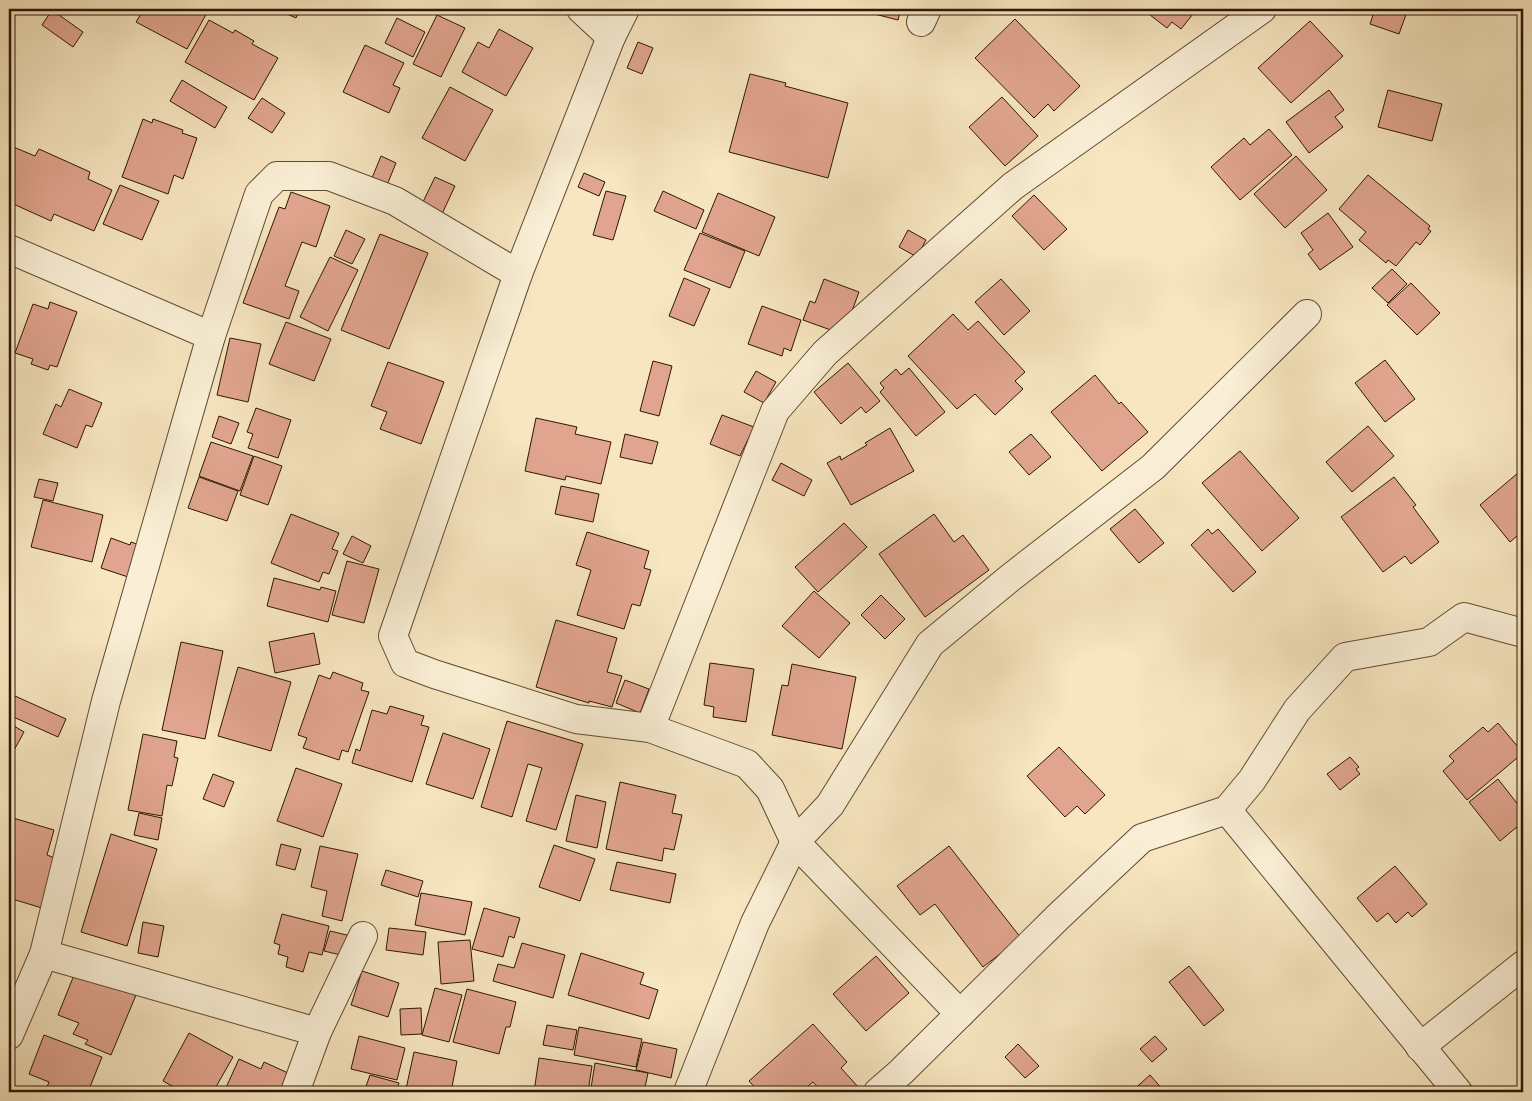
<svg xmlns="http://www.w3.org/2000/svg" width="1532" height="1101" viewBox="0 0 1532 1101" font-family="'EB Garamond',serif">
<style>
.building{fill:#e1a58f;stroke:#2d1703}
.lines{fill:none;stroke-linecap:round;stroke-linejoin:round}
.minor-casing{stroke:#604b32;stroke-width:30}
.minor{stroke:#faefd6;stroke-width:28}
</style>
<rect width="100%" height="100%" fill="#f7e6c0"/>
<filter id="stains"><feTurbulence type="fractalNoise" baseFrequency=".004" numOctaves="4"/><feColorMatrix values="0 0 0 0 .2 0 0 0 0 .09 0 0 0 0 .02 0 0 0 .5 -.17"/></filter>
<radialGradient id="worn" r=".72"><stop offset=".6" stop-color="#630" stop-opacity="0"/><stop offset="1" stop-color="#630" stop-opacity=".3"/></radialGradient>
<g class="building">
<path d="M144 9H209L187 49 136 22Z"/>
<path d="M276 9H300L296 18Z"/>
<path d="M855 9H901L898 20Z"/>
<path d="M1155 9H1197L1181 29 1172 22 1167 28 1150 15Z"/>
<path d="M1375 9H1408L1399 34 1370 24Z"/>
<path d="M52 10 83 32 73 47 42 25Z"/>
<path d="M437 15 465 28 441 77 413 64Z"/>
<path d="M397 18 425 32 413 57 385 43Z"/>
<path d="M1015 19 1080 86 1054 111 1048 104 1034 118 975 58Z"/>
<path d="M209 20 233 33 235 30 254 41 252 44 278 58 254 100 185 62Z"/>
<path d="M1310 21 1343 56 1291 103 1258 68Z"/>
<path d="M499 29 533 48 506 96 462 72 478 42 489 48Z"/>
<path d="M638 42 653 48 642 74 627 68Z"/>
<path d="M365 45 404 63 393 85 400 88 389 113 343 92Z"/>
<path d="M750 74 786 83 785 86 848 103 828 178 729 152Z"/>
<path d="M182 80 227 107 215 128 170 101Z"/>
<path d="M450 87 493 110 465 161 422 138Z"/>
<path d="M1329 90 1344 110 1335 117 1343 127 1309 153 1286 122Z"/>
<path d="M1388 90 1442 104 1432 141 1378 127Z"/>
<path d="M1002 97 1038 136 1005 166 969 127Z"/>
<path d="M262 98 285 113 272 133 248 118Z"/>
<path d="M143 119 152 123 153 119 183 130 182 133 197 138 183 179 174 175 168 194 122 177Z"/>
<path d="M1269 129 1292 155 1240 200 1211 167 1244 138 1250 145Z"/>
<path d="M11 146 35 156 39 149 90 172 88 179 112 190 94 231 54 214 51 221 9 202V152Z"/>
<path d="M381 156 396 163 387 185 372 178Z"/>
<path d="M1296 156 1327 190 1285 228 1254 194Z"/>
<path d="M584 173 605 182 599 196 578 187Z"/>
<path d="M1368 175 1430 226 1428 229 1431 231 1420 245 1416 242 1396 266 1388 260 1386 263 1359 240 1366 232 1339 209Z"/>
<path d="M435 177 455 186 441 216 421 206Z"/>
<path d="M120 185 159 201 142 240 103 224Z"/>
<path d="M606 191 626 196 613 240 593 235Z"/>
<path d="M663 191 704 210 696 229 654 211Z"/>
<path d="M291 192 330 206 316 247 302 242 285 286 299 291 289 319 243 303 279 207 285 209Z"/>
<path d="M718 193 775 217 759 256 702 232Z"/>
<path d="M1034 195 1067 229 1044 250 1012 216Z"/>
<path d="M1328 213 1353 247 1320 270 1308 254 1313 250 1301 233Z"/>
<path d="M346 230 365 239 352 264 334 256Z"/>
<path d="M908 230 926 240 917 257 899 247Z"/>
<path d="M700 233 745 251 730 288 684 270Z"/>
<path d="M380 234 428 253 389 349 341 330Z"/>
<path d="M330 257 358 270 328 331 300 317Z"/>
<path d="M1392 269 1407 284 1388 303 1372 288Z"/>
<path d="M684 278 710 289 694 326 669 316Z"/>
<path d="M824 279 859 292 846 327 839 333 803 320 810 301 815 303Z"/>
<path d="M1001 279 1030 311 1004 335 975 302Z"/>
<path d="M1411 283 1440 313 1417 335 1387 305Z"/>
<path d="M50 302 77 312 57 367 50 365 48 370 31 364 33 359 15 353 33 304 48 309Z"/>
<path d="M762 306 801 320 791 351 784 348 782 356 748 344Z"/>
<path d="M953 314 968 330 978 321 1025 372 1015 381 1023 389 995 415 975 394 957 409 908 356Z"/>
<path d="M286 322 331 339 314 381 269 364Z"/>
<path d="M230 338 261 344 248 402 217 395Z"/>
<path d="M1385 360 1415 399 1385 422 1355 383Z"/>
<path d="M653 361 672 366 659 416 640 411Z"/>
<path d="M388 362 444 382 421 444 380 429 387 412 371 406Z"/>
<path d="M848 363 880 401 866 413 861 407 841 424 814 392Z"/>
<path d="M909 368 945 412 916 436 880 392 884 388 880 383 896 369 901 375Z"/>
<path d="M756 371 776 382 764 403 744 392Z"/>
<path d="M1095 375 1119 404 1121 402 1148 432 1102 471 1051 412Z"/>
<path d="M69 389 102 403 92 427 86 425 77 448 43 434 56 404 61 407Z"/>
<path d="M256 408 291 420 278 458 248 448 253 434 247 432Z"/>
<path d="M722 415 754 427 740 456 710 444Z"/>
<path d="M219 416 239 423 231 444 212 437Z"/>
<path d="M536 418 577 427 575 434 611 442 601 484 566 476 565 480 525 471Z"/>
<path d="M1368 426 1394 456 1352 492 1326 462Z"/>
<path d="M890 428 914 471 851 505 827 463 840 456 841 460 867 445 865 443Z"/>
<path d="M625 434 658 442 652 464 620 457Z"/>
<path d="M1031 434 1051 457 1029 475 1009 452Z"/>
<path d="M211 442 253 456 240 491 199 476Z"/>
<path d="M1240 451 1299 518 1262 551 1202 483Z"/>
<path d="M254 456 282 466 268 505 240 495Z"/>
<path d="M781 463 812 480 804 496 772 480Z"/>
<path d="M1518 473 1523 480V531L1510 542 1480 505Z"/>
<path d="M199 477 238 491 227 521 188 508Z"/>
<path d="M1394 477 1416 505 1413 507 1439 542 1411 564 1405 556 1383 572 1341 517Z"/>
<path d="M39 479 58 483 53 501 34 497Z"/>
<path d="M561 486 599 494 593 522 555 514Z"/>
<path d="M43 500 103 515 92 562 31 547Z"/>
<path d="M1135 509 1164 543 1139 563 1110 529Z"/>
<path d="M291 514 339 533 332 549 338 551 329 574 323 572 319 582 271 563Z"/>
<path d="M934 514 954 542 963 535 989 570 925 617 879 554Z"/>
<path d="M844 523 867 547 818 592 795 567Z"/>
<path d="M1208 529 1212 534 1218 529 1256 572 1233 592 1191 545Z"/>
<path d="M587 532 649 551 644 568 651 570 640 606 632 604 624 629 577 615 591 570 576 565Z"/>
<path d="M352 536 371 546 363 563 343 554Z"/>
<path d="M111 538 130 545 131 542 145 547 134 579 101 568Z"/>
<path d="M347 561 379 569 364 623 332 615Z"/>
<path d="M274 578 320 590 321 587 336 591 328 622 267 606Z"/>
<path d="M814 591 850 623 819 658 782 626Z"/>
<path d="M881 595 905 619 885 639 861 615Z"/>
<path d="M556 620 617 638 607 672 622 676 612 707 589 701V703L536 687Z"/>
<path d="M314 633 320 664 275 673 269 642Z"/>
<path d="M181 642 223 651 205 739 162 730Z"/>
<path d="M710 663 754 669 746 722 713 717 714 707 704 705Z"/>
<path d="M792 664 856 677 842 749 772 735 782 685 788 686Z"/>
<path d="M238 667 291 682 271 751 218 736Z"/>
<path d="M333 672 363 683 361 690 369 692 348 752 342 750 339 760 303 748 307 738 298 735 319 675 330 679Z"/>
<path d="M625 680 649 689 640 713 616 703Z"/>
<path d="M15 696 66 719 58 737 9 715V709Z"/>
<path d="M390 706 424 716 421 725 429 727 412 782 352 763 356 749 360 751 372 710 387 714Z"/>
<path d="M507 721 583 744 556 830 526 821 542 768 528 764 512 817 481 807Z"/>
<path d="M9 723 24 732 13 752 9 750Z"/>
<path d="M1498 723 1523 753 1467 800 1443 771 1454 761 1449 756 1483 727 1488 732Z"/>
<path d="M443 733 490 749 473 799 426 784Z"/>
<path d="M143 734 177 741 174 757 178 758 172 786 167 785 162 816 128 810Z"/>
<path d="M1059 747 1105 795 1085 814 1077 806 1065 817 1027 776Z"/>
<path d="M1350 757 1359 767 1356 769 1360 774 1340 790 1327 774Z"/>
<path d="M296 768 342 784 323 837 277 821Z"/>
<path d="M213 774 234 782 224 807 203 799Z"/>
<path d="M1498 779 1523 811V822L1500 841 1469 802Z"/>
<path d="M620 782 676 795 672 813 682 815 674 850 664 848 662 861 606 849Z"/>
<path d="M576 795 606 802 597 848 566 841Z"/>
<path d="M139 813 162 818 158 840 134 835Z"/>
<path d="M13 818 54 830 47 855 57 859 42 908 9 898V832Z"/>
<path d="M111 834 157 849 127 946 81 932Z"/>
<path d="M281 844 301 849 295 870 276 865Z"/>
<path d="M554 845 595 859 580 901 539 887Z"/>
<path d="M320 846 358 854 342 921 322 916 327 891 311 887Z"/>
<path d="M949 846 1021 938 983 967 935 904 920 915 897 886Z"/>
<path d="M617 862 676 874 670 903 610 890Z"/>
<path d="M1395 866 1427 904 1412 917 1408 912 1396 923 1388 913 1377 922 1357 898Z"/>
<path d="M386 870 423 881 418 897 381 885Z"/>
<path d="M421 893 472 902 465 935 415 925Z"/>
<path d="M484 908 520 918 514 938 509 936 503 957 472 949Z"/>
<path d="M282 914 329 926 322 955 309 952 303 972 286 967 288 957 278 954 280 945 274 943Z"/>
<path d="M143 922 164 926 158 957 138 953Z"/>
<path d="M389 928 426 932 423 955 386 950Z"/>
<path d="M330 931 351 936 345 956 324 951Z"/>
<path d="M470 940 474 981 441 984 438 942Z"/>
<path d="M522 943 565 955 553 998 493 981 498 964 514 968Z"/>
<path d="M581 953 644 973 640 984 658 990 649 1019 568 995Z"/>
<path d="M876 956 909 993 866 1031 833 994Z"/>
<path d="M1189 966 1224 1010 1204 1026 1169 982Z"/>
<path d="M76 970 136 995 111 1055 85 1044 88 1040 73 1034 79 1023 58 1015Z"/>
<path d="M362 971 399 983 388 1017 351 1005Z"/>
<path d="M435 988 462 995 449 1042 422 1035Z"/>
<path d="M467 989 516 1002 510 1027H506L499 1054 453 1042Z"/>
<path d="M421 1008 422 1034 401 1035 400 1009Z"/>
<path d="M813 1024 847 1062 841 1068 860 1089 857 1092H822L813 1082 801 1092H759L749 1081Z"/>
<path d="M547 1025 577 1030 573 1050 543 1045Z"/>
<path d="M579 1027 642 1039 636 1067 574 1055Z"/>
<path d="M189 1033 233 1057 213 1092H183L163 1081Z"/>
<path d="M44 1035 102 1057 88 1092H45L49 1082 29 1074Z"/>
<path d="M359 1036 405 1048 397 1080 351 1069Z"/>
<path d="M1155 1036 1167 1049 1152 1062 1140 1049Z"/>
<path d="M643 1042 677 1049 671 1078 636 1070Z"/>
<path d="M1018 1044 1039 1066 1025 1078 1005 1057Z"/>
<path d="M414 1052 457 1061 451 1092H420L406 1089Z"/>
<path d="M539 1058 592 1066 588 1092H534Z"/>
<path d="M239 1059 261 1069 264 1062 288 1073 279 1092H224Z"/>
<path d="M595 1063 648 1073 644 1092H613L591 1088Z"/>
<path d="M370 1075 399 1083 396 1092H364Z"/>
<path d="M1150 1075 1165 1092H1131Z"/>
</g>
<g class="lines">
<g class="minor-casing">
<g id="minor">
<path d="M581 9 611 37"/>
<path d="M625 9 611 37 518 274 393 636 405 663 434 674 576 719 650 728 747 764 770 789 795 842 960 1014"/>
<path d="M921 22 927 9"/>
<path d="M9 249 211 336"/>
<path d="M650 728 775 411 825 353 1013 186 1262 9"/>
<path d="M1227 810 1458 1092"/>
<path d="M44 954 317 1032"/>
<path d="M9 1035 44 954 106 701 211 336 259 194 277 176H329L395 201 518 274"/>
<path d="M1420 1047 1523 965"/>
<path d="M295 1092 317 1032 363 936"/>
<path d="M688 1092 755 923 795 842 830 805 930 644 1010 578 1153 467 1307 314"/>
<path d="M878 1092 901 1072 1059 916 1142 838 1227 810 1252 780 1297 710 1345 657 1429 642 1464 617 1523 633"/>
</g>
</g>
<use href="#minor" class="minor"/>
</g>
<rect width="1532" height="1101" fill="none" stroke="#f7e6c0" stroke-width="30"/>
<rect x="10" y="10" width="1512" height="1081" fill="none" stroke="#2d1703" stroke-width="2.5"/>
<rect x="15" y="15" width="1502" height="1071" fill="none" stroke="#2d1703"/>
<rect width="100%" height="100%" filter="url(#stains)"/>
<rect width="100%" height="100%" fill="url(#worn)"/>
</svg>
